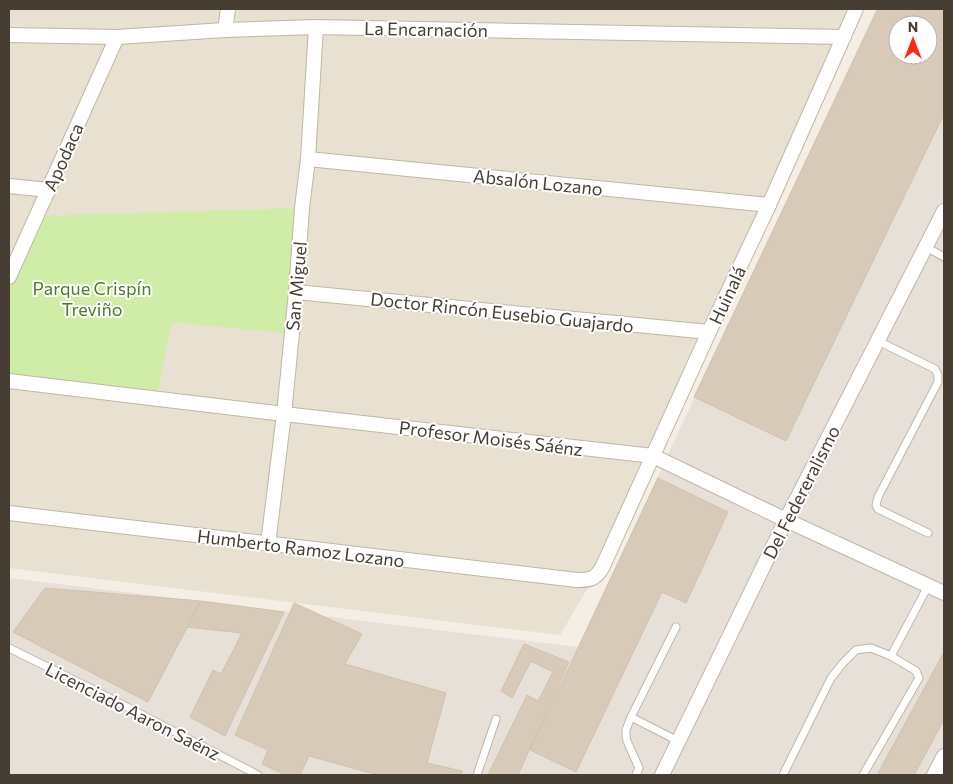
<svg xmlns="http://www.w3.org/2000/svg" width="953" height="784" viewBox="0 0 953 784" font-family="Commissioner,sans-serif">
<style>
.residential{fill:#e8e0d1}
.industrial{fill:#e6e0d9;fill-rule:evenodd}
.green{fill:#d0eda8}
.building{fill:#d7cab8;stroke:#d2c1ab;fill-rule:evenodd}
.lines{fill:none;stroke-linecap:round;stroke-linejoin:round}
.lane-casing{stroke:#c0b6a6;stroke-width:9}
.street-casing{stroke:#c0b6a6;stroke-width:16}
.lane{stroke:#fff;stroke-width:7}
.street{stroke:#fff;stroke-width:14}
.labels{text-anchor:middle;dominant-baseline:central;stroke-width:4;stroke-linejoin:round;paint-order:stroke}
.street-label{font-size:18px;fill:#473e33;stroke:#fff}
.park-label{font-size:18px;fill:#477e21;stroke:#fff}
</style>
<rect width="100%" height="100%" fill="#f4eee4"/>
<path class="residential" d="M9 9H848L590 584 560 635 9 568Z"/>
<path class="industrial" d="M876 9H944V775H9V578L578 647ZM898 25H928V55H898Z"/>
<path class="green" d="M302 208 292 334 172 322 156 399 9 381V277L37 216Z"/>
<g class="building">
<path d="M878 9H944V114L786 441 694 397ZM898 25H928V55H898Z"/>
<path d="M658 478 728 512 686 603 662 592 576 772 530 750Z"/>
<path d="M45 588 201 601 148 702 13 632Z"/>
<path d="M201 601 284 612 225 736 190 717 213 670 221 674 242 633 187 627Z"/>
<path d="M294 603 362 634 345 664 446 693 427 763 462 771 461 775H378L309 756 300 775H286L262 764 268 750 235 735Z"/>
<path d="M524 644 569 662 518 775H488L527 695 538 701 553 672 531 661 512 698 501 691Z"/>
<path d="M944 652V720L914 775H877Z"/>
</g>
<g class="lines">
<g class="lane-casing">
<g id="lane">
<path d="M926 247 944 257"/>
<path d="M878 341 935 369 938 375V382L878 497 876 505 878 509 928 533"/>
<path d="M9 648 96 691 258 775"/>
<path d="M891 656 928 586"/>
<path d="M631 717 678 741"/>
<path d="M477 775 496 719"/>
<path d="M636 775 639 768 627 741 626 736V730L631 717 676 627"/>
<path d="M783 775 831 678 843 663 856 650 871 648 891 656 916 671 919 678 863 775"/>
</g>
</g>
<g class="street-casing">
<g id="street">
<path d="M225 30 228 9"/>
<path d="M9 35 117 37 225 30 316 27 844 37"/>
<path d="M308 159 769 205"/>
<path d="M9 186 49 190"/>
<path d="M9 277 117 37"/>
<path d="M296 292 709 332"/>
<path d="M9 381 284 414 653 456 786 520 944 593"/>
<path d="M9 513 577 580C591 580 595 579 602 568L709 332 769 205 856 9"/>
<path d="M268 544 284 414 296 292 302 208 308 159 316 27"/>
<path d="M662 775 786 520 944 211"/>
<path d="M934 775 944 756"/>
</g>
</g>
<use href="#lane" class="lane"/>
<use href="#street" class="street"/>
</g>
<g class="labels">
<g class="street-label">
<text transform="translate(426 29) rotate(1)">La Encarnación</text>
<text transform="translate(63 157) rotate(-66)">Apodaca</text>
<text transform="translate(538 182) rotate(6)">Absalón Lozano</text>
<text transform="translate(296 286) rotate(-85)">San Miguel</text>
<text transform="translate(727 295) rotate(-65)">Huinalá</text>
<text transform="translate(502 312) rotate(6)">Doctor Rincón Eusebio Guajardo</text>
<text transform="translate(491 438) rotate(7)">Profesor Moisés Sáénz</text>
<text transform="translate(801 492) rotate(-63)">Del Federeralismo</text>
<text transform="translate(301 548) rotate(7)">Humberto Ramoz Lozano</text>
<text transform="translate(133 711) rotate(27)">Licenciado Aaron Saénz</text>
</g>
<g class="park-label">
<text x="92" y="288">Parque Crispín<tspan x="92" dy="21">Treviño</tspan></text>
</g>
</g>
<rect width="953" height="784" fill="none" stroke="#473e33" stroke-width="20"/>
<g transform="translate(913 40)"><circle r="24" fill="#ffffff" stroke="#b5b2ad"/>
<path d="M0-4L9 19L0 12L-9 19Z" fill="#ff2b10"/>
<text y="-8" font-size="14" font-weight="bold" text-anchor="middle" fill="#473e33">N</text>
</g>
</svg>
